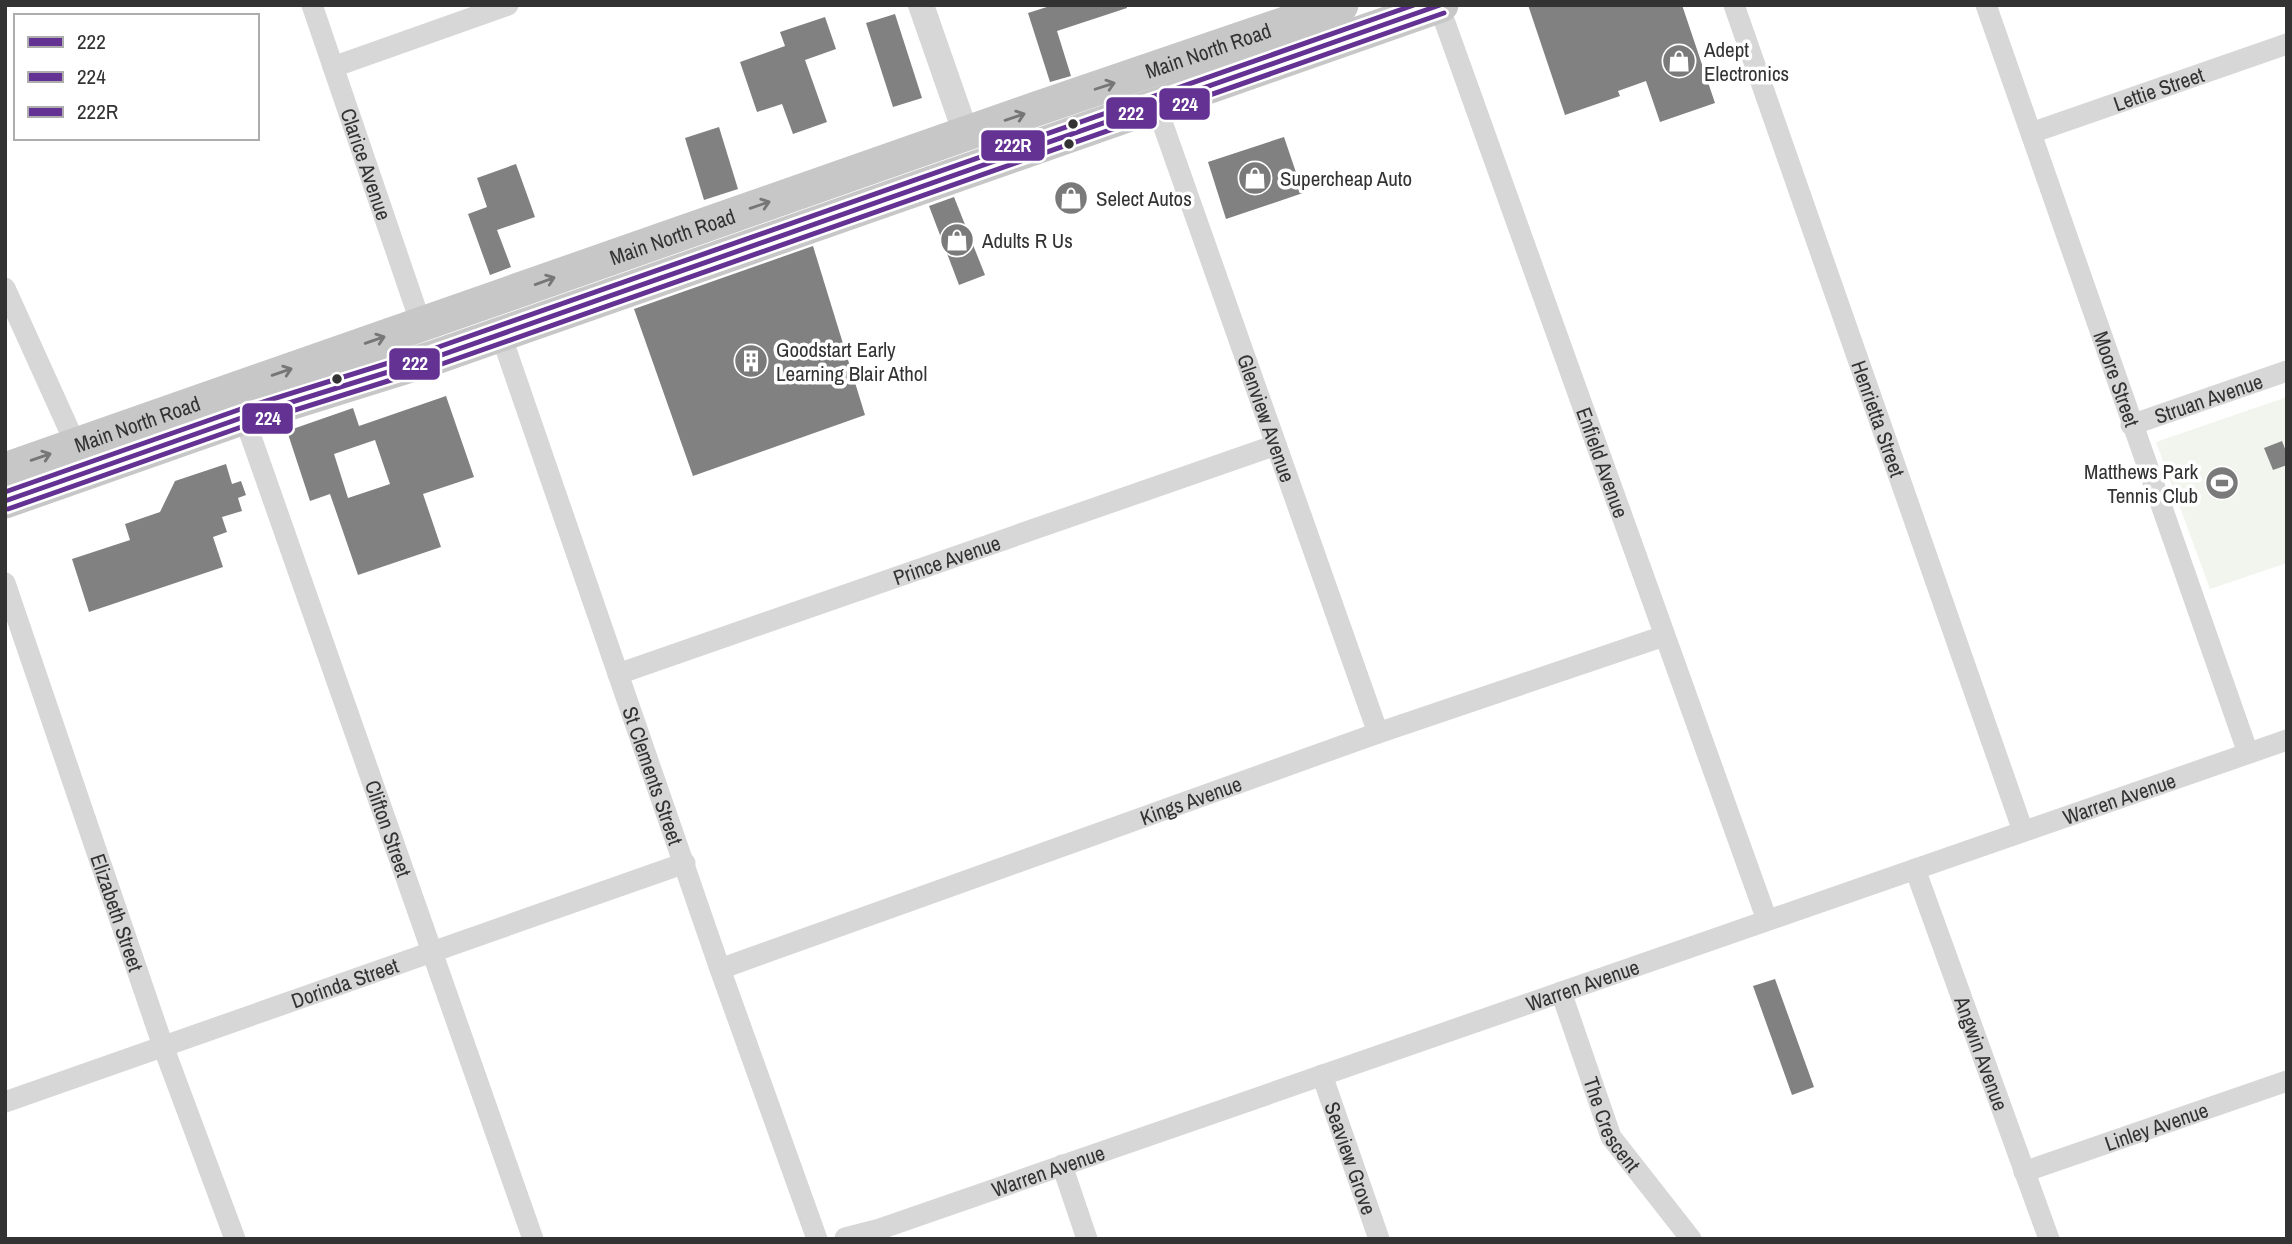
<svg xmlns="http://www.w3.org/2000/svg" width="2292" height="1244" viewBox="0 0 2292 1244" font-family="'Archivo Narrow',sans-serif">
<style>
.green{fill:#f2f5ed}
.building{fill:#818181;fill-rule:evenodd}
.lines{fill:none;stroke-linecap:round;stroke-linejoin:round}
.minor{stroke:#d7d7d7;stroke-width:21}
.tertiary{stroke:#d7d7d7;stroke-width:26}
.trunk{stroke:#c7c7c7;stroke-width:35}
.bus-1-casing{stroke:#fff;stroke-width:10}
.bus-2-casing{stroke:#fff;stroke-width:10}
.bus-3-casing{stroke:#fff;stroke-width:10}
.bus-1{stroke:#633293;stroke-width:5}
.bus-2{stroke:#633293;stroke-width:5}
.bus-3{stroke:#633293;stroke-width:5}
.oneway{stroke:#767676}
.bus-dot{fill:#333;stroke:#fff;stroke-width:2.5}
.labels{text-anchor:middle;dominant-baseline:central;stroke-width:7;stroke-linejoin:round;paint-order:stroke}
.poi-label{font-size:21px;fill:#333;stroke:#fff;text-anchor:start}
.street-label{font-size:21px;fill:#333;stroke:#fff}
.line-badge{stroke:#fff;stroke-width:2.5}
.badge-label{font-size:19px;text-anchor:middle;font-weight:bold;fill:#fff}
</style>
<rect width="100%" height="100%" fill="#fff"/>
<path class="green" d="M2287 397V563L2210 589 2156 442Z"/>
<g class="building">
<path d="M1053 5H1126L1127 8 1057 31 1071 76 1050 82 1028 13Z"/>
<path d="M1528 5H1682L1715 103 1660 122 1646 81 1618 91 1620 96 1565 115Z"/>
<path d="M895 14 922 98 893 107 866 23Z"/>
<path d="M825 17 836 49 805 60 827 122 793 134 782 104 757 112 740 62 785 46 780 32Z"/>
<path d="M719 127 738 189 704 200 685 138Z"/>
<path d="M1284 137 1303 193 1226 219 1208 162Z"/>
<path d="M516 164 535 217 497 230 511 267 490 275 468 214 487 207 477 178Z"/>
<path d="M954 197 985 275 959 285 929 206Z"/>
<path d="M813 246 865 415 693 476 634 309Z"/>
<path d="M446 396 474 477 423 494 441 547 358 575 330 494 310 501 287 431 353 408 359 426ZM375 440 390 484 348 498 334 454Z"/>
<path d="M2282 441 2287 454V465L2273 470 2264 448Z"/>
<path d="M226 464 232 484 241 481 246 495 238 498 242 511 222 517 227 532 213 537 223 567 89 612 72 559 130 540 125 524 160 512 175 481Z"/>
<path d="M1775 979 1814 1087 1792 1095 1753 986Z"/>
</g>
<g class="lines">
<g class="minor">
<path id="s1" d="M312 5 421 324"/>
<path id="s2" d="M1734 5 2023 831"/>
<path id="s3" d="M1986 5 2248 753"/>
<path id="s4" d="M1439 6 1767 920"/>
<path d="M333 67 508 5"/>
<path id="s5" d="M1156 105 1378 733"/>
<path id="s6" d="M2031 133 2287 44"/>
<path d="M5 288 76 445"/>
<path id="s7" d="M501 335 720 969 817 1239"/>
<path id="s8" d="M244 417 533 1239"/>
<path id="s9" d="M2131 425 2287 371"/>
<path id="s10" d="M5 583 163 1046 235 1239"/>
<path id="s11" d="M618 674 1276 445"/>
<path id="s12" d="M1915 869 2049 1239"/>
<path id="s13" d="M720 969 1378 733 1664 636"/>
<path id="s14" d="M1561 992 1611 1137 1691 1239"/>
<path id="s15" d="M1322 1075 1379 1239"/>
<path id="s16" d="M5 1102 685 863"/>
<path d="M1062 1165 1087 1239"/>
<path id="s17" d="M2024 1172 2287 1081"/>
<path id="s18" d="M845 1238 880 1229 2287 740"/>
</g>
<path class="tertiary" d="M921 5 966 134"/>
<g class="trunk">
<path id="s19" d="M5 470 1036 109 1341 5"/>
<path d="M5 501 244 417 433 358 1441 5"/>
</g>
<g class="bus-1-casing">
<path id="bus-1" d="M5 501 244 417 433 358 1440 5"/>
</g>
<g class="bus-2-casing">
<path id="bus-2" d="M8 509 247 425 436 366 1444 13"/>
</g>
<g class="bus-3-casing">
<path id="bus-3" d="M5 492 241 409 430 350 1414 5"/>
</g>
<use href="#bus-1" class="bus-1"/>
<use href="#bus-2" class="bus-2"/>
<use href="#bus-3" class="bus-3"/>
</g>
<defs><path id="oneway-shaft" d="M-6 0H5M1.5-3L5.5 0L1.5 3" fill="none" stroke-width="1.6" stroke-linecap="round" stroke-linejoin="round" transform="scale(1.75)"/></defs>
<g class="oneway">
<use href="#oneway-shaft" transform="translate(1105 86) rotate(-18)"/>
<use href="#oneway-shaft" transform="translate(1015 117) rotate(-19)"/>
<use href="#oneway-shaft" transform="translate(760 205) rotate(-19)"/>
<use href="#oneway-shaft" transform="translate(545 281) rotate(-20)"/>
<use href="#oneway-shaft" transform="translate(375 340) rotate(-19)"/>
<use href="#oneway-shaft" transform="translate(282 372) rotate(-19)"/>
<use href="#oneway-shaft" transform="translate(41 457) rotate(-19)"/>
</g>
<defs>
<g id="shop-disc" transform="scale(1.75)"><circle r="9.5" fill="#7a7a7a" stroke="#fff"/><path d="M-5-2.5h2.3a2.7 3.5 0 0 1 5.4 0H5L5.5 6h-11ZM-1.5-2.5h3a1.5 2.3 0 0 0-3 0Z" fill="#fff"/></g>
<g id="building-disc" transform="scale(1.75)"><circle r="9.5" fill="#7a7a7a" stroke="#fff"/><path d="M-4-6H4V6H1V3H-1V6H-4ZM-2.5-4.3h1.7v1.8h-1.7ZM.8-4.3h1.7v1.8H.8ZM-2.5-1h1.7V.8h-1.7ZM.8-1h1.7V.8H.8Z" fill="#fff"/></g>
<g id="stadium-disc" transform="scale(1.75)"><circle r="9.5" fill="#7a7a7a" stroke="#fff"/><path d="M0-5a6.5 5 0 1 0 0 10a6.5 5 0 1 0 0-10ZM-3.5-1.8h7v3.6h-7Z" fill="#fff"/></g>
</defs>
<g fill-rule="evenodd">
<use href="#shop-disc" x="1679" y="61"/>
<use href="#shop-disc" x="1255" y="178"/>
<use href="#shop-disc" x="1071" y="198"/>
<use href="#shop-disc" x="957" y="240"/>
<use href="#building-disc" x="751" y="361"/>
<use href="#stadium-disc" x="2222" y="483"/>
</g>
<g class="bus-dot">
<circle cx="1073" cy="124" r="6"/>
<circle cx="1069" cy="144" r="6"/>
<circle cx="337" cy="379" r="6"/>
</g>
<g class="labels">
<g class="poi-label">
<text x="1704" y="49">Adept<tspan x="1704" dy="24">Electronics</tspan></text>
<text x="1280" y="178">Supercheap Auto</text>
<text x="1096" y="198">Select Autos</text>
<text x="982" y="240">Adults R Us</text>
<text x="776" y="349">Goodstart Early<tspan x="776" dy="24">Learning Blair Athol</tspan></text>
<text x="2198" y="471" text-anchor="end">Matthews Park<tspan x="2198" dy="24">Tennis Club</tspan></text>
</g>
<g class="street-label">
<text stroke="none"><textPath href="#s19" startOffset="1274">Main North Road</textPath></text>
<text stroke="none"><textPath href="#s6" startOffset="135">Lettie Street</textPath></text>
<text stroke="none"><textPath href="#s1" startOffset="168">Clarice Avenue</textPath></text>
<text stroke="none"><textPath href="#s19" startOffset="707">Main North Road</textPath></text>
<text stroke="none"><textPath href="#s3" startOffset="396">Moore Street</textPath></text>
<text stroke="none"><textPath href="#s9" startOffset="82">Struan Avenue</textPath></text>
<text stroke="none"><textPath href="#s2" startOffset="438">Henrietta Street</textPath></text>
<text stroke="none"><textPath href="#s5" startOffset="332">Glenview Avenue</textPath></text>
<text stroke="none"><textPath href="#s19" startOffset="140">Main North Road</textPath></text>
<text stroke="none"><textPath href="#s4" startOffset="485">Enfield Avenue</textPath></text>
<text stroke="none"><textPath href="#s11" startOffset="348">Prince Avenue</textPath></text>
<text stroke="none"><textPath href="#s7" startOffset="466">St Clements Street</textPath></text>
<text stroke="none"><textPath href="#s18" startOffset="1348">Warren Avenue</textPath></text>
<text stroke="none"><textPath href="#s13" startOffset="500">Kings Avenue</textPath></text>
<text stroke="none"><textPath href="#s8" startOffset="436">Clifton Street</textPath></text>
<text stroke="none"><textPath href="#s10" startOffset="348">Elizabeth Street</textPath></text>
<text stroke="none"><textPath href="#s16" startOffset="360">Dorinda Street</textPath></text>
<text stroke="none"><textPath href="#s18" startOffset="780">Warren Avenue</textPath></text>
<text stroke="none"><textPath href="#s12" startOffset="196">Angwin Avenue</textPath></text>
<text stroke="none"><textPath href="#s14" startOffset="142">The Crescent</textPath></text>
<text stroke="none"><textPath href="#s17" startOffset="140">Linley Avenue</textPath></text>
<text stroke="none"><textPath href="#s15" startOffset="88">Seaview Grove</textPath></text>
<text stroke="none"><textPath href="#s18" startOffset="214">Warren Avenue</textPath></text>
</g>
</g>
<g class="line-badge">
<rect x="1158" y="87" width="53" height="34" rx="7" fill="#633293"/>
<rect x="1105" y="96" width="53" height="34" rx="7" fill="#633293"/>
<rect x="980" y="129" width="66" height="33" rx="7" fill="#633293"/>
<rect x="388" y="347" width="53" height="34" rx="7" fill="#633293"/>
<rect x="241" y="402" width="53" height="33" rx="7" fill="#633293"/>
</g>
<g class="badge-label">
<text x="1185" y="111">224</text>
<text x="1131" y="120">222</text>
<text x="1013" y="152">222R</text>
<text x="415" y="370">222</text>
<text x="268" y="425">224</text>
</g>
<rect width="2292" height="1244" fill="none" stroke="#333333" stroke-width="14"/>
<rect x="14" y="14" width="245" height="126" fill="#ffffff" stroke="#adadad" stroke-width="2"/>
<rect x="28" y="37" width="35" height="10" fill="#633293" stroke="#adadad" stroke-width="2"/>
<text x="77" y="49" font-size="21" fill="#333333">222</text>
<rect x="28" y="72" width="35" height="10" fill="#633293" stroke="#adadad" stroke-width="2"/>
<text x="77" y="84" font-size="21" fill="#333333">224</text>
<rect x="28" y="107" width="35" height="10" fill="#633293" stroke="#adadad" stroke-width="2"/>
<text x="77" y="119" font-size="21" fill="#333333">222R</text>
</svg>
